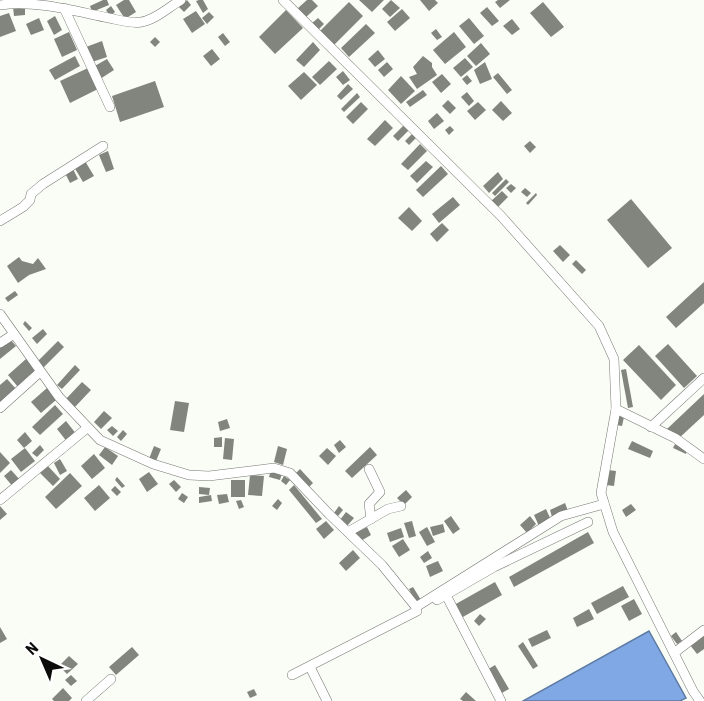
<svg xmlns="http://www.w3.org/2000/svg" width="704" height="701" viewBox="0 0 704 701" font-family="'Roboto Condensed',sans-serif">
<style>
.water{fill:#80a8e4;stroke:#5d7aa3;stroke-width:1.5}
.building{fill:#82847e}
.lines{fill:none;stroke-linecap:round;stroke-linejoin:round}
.minor-casing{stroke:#777974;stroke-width:10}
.minor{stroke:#fff;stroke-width:9}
</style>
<rect width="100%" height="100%" fill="#fafcf6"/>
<path class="water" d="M649 631 686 698 680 701H523Z"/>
<g class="building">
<path d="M103 0H107L109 5 92 12 90 6Z"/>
<path d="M124 0H129L136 12 125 19 116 5Z"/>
<path d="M187 0 191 5 184 12 179 7Z"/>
<path d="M199 0H203L208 9 203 13 196 1Z"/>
<path d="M307 0H312L318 6 305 18 297 9Z"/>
<path d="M359 0H384L372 12Z"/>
<path d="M391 0 400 8 390 17 382 9Z"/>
<path d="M420 0H435L438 3 429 11Z"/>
<path d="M498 0H510L500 8 495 2Z"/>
<path d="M349 2 363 16 334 45 320 31Z"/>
<path d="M543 2 564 27 551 37 530 13Z"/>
<path d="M25 6V15L14 16 13 7Z"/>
<path d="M111 6 115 12 110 16 106 10Z"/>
<path d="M487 7 499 21 492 26 480 13Z"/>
<path d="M402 9 410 18 395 31 387 22Z"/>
<path d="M286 10 303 28 275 54 259 37Z"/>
<path d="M196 11 205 24 192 33 183 19Z"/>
<path d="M209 12 214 17 207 24 202 18Z"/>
<path d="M9 13 16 31 0 37V16Z"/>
<path d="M55 16 62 30 54 35 47 21Z"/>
<path d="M39 18 44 30 31 35 26 24Z"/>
<path d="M318 18 324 24 317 31 311 24Z"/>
<path d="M469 18 484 36 474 44 459 26Z"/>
<path d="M512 19 520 29 512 35 503 26Z"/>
<path d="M366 24 375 33 349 57 341 48Z"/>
<path d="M436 29 442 37 437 40 431 33Z"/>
<path d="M69 32 77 50 62 57 54 39Z"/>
<path d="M454 32 466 47 445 64 433 50Z"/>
<path d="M223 33 230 42 225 46 218 37Z"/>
<path d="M155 37 160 42 155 47 150 42Z"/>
<path d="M102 41 107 57 92 62 86 47Z"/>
<path d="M313 42 320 50 304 67 296 60Z"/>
<path d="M481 43 490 54 476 66 467 56Z"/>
<path d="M212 49 220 59 211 66 203 56Z"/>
<path d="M378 50 385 59 375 67 368 59Z"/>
<path d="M75 56 80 66 55 80 49 70Z"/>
<path d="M423 56 432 63V67L437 75 417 89 409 77 417 74 413 67Z"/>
<path d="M465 58 473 67 461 77 453 68Z"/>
<path d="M107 59 114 70 100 79 93 67Z"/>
<path d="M329 61 337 69 320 85 312 77Z"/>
<path d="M387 62 393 69 384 77 378 70Z"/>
<path d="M485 62 492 79 480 84 474 70Z"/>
<path d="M88 68 98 89 70 103 60 81Z"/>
<path d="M343 71 350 80 343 85 336 77Z"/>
<path d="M304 72 317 85 301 100 288 86Z"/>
<path d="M498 73 512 90 507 94 493 77Z"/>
<path d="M442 74 451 84 441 93 432 82Z"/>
<path d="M467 75 472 81 467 85 462 79Z"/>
<path d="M401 76 415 91 401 104 388 90Z"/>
<path d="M155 81 164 107 120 122 112 96Z"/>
<path d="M348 84 353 89 341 100 337 96Z"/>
<path d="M423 90 427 95 410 107 406 102Z"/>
<path d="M467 92 474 101 469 106 461 97Z"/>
<path d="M357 93 360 97 344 112 341 109Z"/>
<path d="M448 100 456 108 450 114 442 106Z"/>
<path d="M501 101 512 113 503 121 492 110Z"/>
<path d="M361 102 368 109 353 124 346 117Z"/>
<path d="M478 102 486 110 475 120 467 111Z"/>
<path d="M437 113 444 121 434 129 428 121Z"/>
<path d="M385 120 393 128 375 146 367 139Z"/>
<path d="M405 124 410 129 398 141 393 136Z"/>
<path d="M450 126 454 130 449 135 445 130Z"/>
<path d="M413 133 417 137 409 145 405 141Z"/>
<path d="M530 141 536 147 530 153 524 146Z"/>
<path d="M420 144 427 151 408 170 401 164Z"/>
<path d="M108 151 114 169 106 172 99 155Z"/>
<path d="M85 161 94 176 83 182 74 167Z"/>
<path d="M426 161 433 167 417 183 410 176Z"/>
<path d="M441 166 448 174 423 197 416 190Z"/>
<path d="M73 169 78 179 70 183 65 173Z"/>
<path d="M498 172 503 179 489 193 483 186Z"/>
<path d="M506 179 509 182 495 196 492 193Z"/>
<path d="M511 184 516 188 511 193 506 188Z"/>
<path d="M525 188 531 193 527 197 521 192Z"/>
<path d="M502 191 508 197 496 209 490 202Z"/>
<path d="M536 193 537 195 528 205 526 203Z"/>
<path d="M453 197 460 205 439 223 432 214Z"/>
<path d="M631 199 672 248 648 268 607 220Z"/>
<path d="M409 207 422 221 412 231 398 218Z"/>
<path d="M442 223 449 230 437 242 430 234Z"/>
<path d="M560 245 570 255 563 262 553 251Z"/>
<path d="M19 257 22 261 33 264 38 258 46 269 29 275 18 283 7 266Z"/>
<path d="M576 260 586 270 582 274 572 264Z"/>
<path d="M704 282V303L676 328 666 317Z"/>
<path d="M15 291 18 295 8 302 5 298Z"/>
<path d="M25 321 32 328 29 331 23 324Z"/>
<path d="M43 329 47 334 37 344 32 338Z"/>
<path d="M9 338 16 346 0 359V345Z"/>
<path d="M58 341 64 347 43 368 37 362Z"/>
<path d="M668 344 697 376 684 388 655 356Z"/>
<path d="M639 345 676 385 661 400 623 360Z"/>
<path d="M26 359 36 371 18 387 8 375Z"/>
<path d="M75 365 80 370 62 389 57 385Z"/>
<path d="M626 369 633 407 628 408 621 370Z"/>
<path d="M7 379 17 390 0 403V385Z"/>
<path d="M82 382 91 390 74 408 65 400Z"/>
<path d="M47 388 56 400 41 413 31 402Z"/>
<path d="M704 394V415L678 439 667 429Z"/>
<path d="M175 401 189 403 184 432 170 430Z"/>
<path d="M55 405 63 414 40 435 32 427Z"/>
<path d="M104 411 112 418 101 429 94 422Z"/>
<path d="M617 415 624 417 622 426 616 425Z"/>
<path d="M227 419 230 428 220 431 218 422Z"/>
<path d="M66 421 77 435 68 443 57 429Z"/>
<path d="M112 426 118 431 113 436 107 430Z"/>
<path d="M123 430 127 434 121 441 117 437Z"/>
<path d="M25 432 32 441 24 448 17 440Z"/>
<path d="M222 437V447H214V438Z"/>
<path d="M225 438 234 439 232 460 223 459Z"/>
<path d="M340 440 346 447 339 453 334 445Z"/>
<path d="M632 441 653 451 650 458 628 449Z"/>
<path d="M675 444 687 450 686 454 673 448Z"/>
<path d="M40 445 44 450 37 457 32 453Z"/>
<path d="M154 446 161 449 156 461 149 459Z"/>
<path d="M278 446 287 449 283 465 274 462Z"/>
<path d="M105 447 118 456 112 465 99 455Z"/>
<path d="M370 447 377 455 352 478 345 471Z"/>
<path d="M25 448 35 461 21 472 11 459Z"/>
<path d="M327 448 336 456 328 465 319 456Z"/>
<path d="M0 452 10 463 0 473Z"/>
<path d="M94 454 105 468 92 479 81 466Z"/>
<path d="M60 459 67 471 60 475 54 463Z"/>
<path d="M47 465 60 479 53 486 39 472Z"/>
<path d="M300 469 313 483 308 488 295 474Z"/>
<path d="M11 470 21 481 14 488 4 476Z"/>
<path d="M271 470 282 473 280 480 269 477Z"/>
<path d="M608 470 616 471 614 486 606 485Z"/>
<path d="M149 472 158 484 147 492 139 479Z"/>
<path d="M70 473 82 486 56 509 45 497Z"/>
<path d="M250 475 264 476 262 496 248 495Z"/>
<path d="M284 476 290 480 286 485 281 481Z"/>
<path d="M117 477 125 486 122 488 115 480Z"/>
<path d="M174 480 181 487 176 492 169 484Z"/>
<rect x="231" y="480" width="14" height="17"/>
<path d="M99 485 110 498 95 511 84 498Z"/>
<path d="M294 485 322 519 316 523 289 490Z"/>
<path d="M115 486 121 492 117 496 111 490Z"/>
<path d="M199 487 210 488 209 495 199 494Z"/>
<path d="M406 490 412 497 404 505 397 498Z"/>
<path d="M182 493 188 497 184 503 178 499Z"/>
<path d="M227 494 229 502 219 504 217 495Z"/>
<path d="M211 495 212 501 199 503V497Z"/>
<path d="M278 499 282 503 277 510 272 506Z"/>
<path d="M241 500 244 507 239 509 236 501Z"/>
<path d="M565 503 568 511 552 517 550 510Z"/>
<path d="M631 504 636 510 626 517 622 510Z"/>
<path d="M0 506 7 514 0 520Z"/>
<path d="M339 506 343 510 338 516 334 513Z"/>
<path d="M546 509 551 520 539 526 534 515Z"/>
<path d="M346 512 354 518 347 526 340 520Z"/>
<path d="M451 516 460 529 453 534 444 521Z"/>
<path d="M530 516 536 524 527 533 520 525Z"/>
<path d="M326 521 334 530 324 539 316 529Z"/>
<path d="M412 521 416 536 409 538 404 523Z"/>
<path d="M443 524 445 532 433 536 430 527Z"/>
<path d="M367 527 371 535 359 542 355 533Z"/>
<path d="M427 527 435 542 427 546 419 532Z"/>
<path d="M401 528 404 537 390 542 387 533Z"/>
<path d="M588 532 594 543 514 587 509 577Z"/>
<path d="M403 539 410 550 399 557 392 546Z"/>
<path d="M353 550 360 558 346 571 339 563Z"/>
<path d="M428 551 432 558 424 563 420 557Z"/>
<path d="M438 561 443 571 430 577 426 566Z"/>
<path d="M495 582 502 595 461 618 454 605Z"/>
<path d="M623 586 629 597 597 614 591 603Z"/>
<path d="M413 587 421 600 416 603 409 589Z"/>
<path d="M634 599 642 614 629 621 621 606Z"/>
<path d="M589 609 594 619 577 627 573 618Z"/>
<path d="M480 614 486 619 479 626 474 621Z"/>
<path d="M0 627 7 639 0 643Z"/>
<path d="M547 630 551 638 532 647 528 639Z"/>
<path d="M676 632 682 641 677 644 671 636Z"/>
<path d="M704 635V649L697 654 690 645Z"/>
<path d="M523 642 538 666 533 669 518 646Z"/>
<path d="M132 647 139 655 116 675 109 667Z"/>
<path d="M69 656 78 664 67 674 59 666Z"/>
<path d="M495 665 509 689 500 694 487 670Z"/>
<path d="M71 675 77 681 71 686 65 680Z"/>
<path d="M63 688 72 698 69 701H54L52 699Z"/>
<path d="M254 689 257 695 250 698 247 692Z"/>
<path d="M466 692 476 701H463L460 699Z"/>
</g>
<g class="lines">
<g class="minor-casing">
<g id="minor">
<path d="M283 0 501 216 599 326 614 359 616 409 601 493 613 532 693 691 700 701"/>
<path d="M0 5C36 0 74 11 109 18 119 20 131 24 141 22 155 20 169 7 181 0"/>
<path d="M64 8 110 107"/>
<path d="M0 221 23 207 30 200 31 194 43 184 103 146"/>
<path d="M0 314 59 397 100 440 153 464 189 475 209 476 274 468 290 473 329 514 382 565 416 607 561 516 604 504"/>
<path d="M0 343 14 334"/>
<path d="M0 408 40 372"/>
<path d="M616 409 675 438 704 459"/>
<path d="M651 427 704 378"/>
<path d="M369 469 380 492 369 504 371 519"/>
<path d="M0 500 87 428"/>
<path d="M348 532 388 509 401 506"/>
<path d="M446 595 501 701"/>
<path d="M437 600 494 567 588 522"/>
<path d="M674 653 704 630"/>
<path d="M310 667 327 701"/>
<path d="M292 675 417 611 416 607"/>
<path d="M86 701 111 679"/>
</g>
</g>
<use href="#minor" class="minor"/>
</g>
<g transform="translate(42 659) rotate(316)" stroke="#ffffff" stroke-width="4.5" paint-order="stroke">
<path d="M0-4.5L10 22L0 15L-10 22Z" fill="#0c0d0b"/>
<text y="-9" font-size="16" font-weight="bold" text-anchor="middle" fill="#0c0d0b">N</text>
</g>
</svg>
